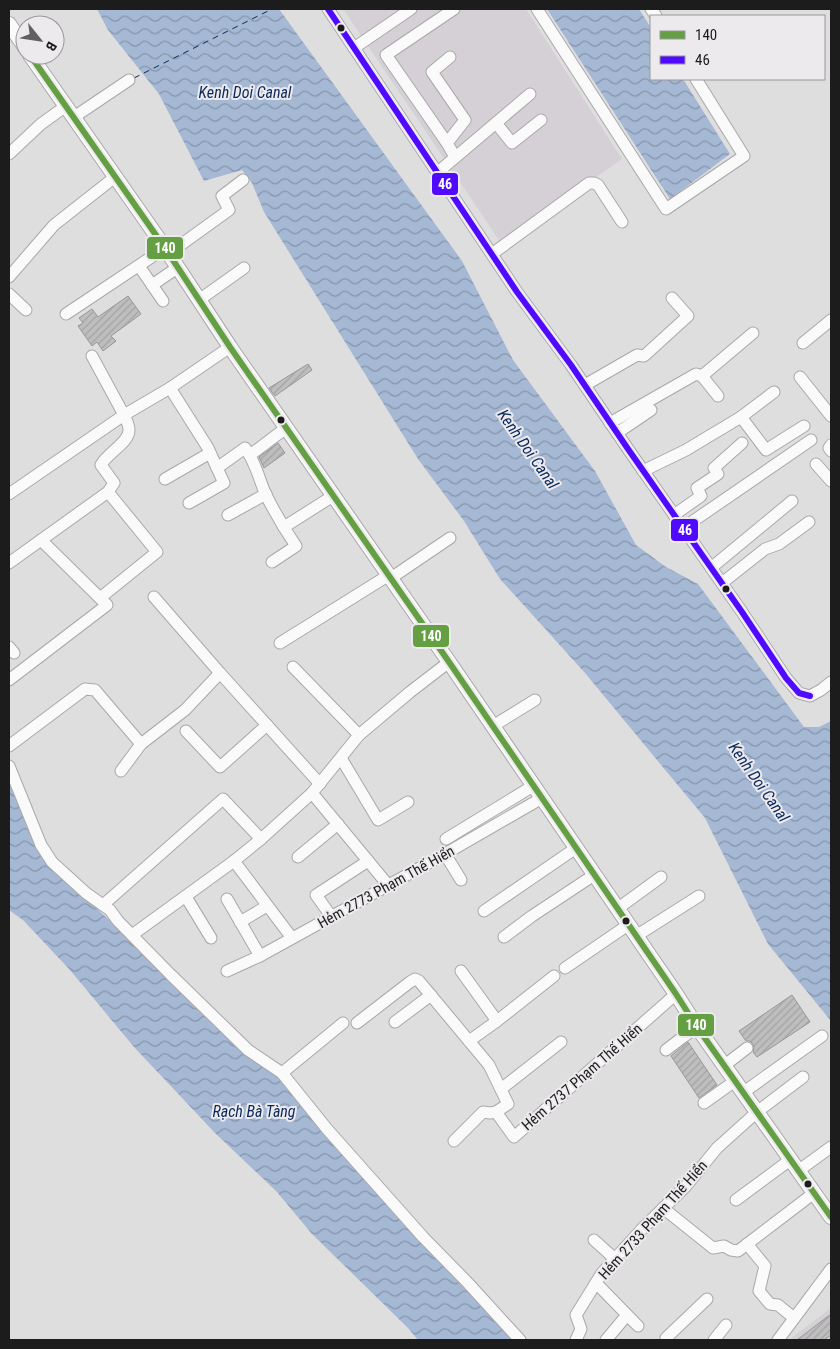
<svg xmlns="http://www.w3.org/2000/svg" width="840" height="1349" viewBox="0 0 840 1349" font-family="'Roboto Condensed',sans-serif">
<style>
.built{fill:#d5d0d5}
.water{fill:url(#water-waves)}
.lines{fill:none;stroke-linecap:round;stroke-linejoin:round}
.ferry{stroke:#08295c;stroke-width:1;stroke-dasharray:6 5;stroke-linecap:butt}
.building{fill:url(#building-hatch);stroke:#989697}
.minor-casing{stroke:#aaa8aa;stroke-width:13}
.major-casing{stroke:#aaa8aa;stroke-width:16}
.minor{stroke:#fafafa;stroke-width:11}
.major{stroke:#fafafa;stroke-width:14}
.bus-1-casing{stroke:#edeaee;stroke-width:10}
.bus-2-casing{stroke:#edeaee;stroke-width:10}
.bus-1{stroke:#649f43;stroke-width:6}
.bus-2{stroke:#4f0aff;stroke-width:6}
.bus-dot{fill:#1d1c1d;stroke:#edeaee;stroke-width:2}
.labels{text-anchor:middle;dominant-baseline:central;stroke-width:4;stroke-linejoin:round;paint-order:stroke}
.street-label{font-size:15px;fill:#1d1c1d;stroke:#edeaee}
.water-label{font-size:16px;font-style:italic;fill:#08295c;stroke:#edeaee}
.line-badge{stroke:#edeaee;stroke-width:2}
.badge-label{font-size:14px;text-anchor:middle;font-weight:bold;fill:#fff}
</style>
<defs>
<pattern id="water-waves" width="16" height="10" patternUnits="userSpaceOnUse" patternTransform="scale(1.25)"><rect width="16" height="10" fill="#a5b8d4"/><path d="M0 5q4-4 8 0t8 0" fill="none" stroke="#8695ab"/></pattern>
<pattern id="building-hatch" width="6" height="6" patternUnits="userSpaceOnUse" patternTransform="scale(1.25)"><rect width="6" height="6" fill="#bfbebf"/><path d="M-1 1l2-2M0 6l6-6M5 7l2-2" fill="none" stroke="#a4a3a4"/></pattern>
</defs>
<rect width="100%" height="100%" fill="#dfdedf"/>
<g class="built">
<path d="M343 9H526L622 159 501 243Z"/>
<path d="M831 1308V1340H789Z"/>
</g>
<g class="water">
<path d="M97 9H279L462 261 513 360 595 471 636 545 666 567 698 584 804 727H819L831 721V1021L768 944 705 818 585 673 500 579 464 521 418 459 264 212 252 183 242 170 204 181 159 94 108 30Z"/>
<path d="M547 9H639L651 28V79H683L730 154 670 199Z"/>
<path d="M9 779 16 794 28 829 44 858 94 906 284 1080 330 1138 413 1234 513 1340H418L408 1328 312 1234 277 1192 215 1133 134 1047 70 970 23 920 9 910Z"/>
</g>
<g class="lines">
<path class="ferry" d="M134 78 272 9"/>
</g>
<g class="building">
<path d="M128 296 141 314 111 336 116 341 103 351 97 342 92 346 78 326 83 323 79 318 92 309 98 317Z"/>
<path d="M308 364 312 370 275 396 269 388Z"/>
<path d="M278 443 285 453 264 468 259 457Z"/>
<path d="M792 995 810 1022 757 1057 753 1052 754 1047 753 1044 750 1041H746L739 1031Z"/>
<path d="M688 1042 717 1085 699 1098 671 1056Z"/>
<path d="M831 1314V1335L824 1340H797Z"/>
</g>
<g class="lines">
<g class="minor-casing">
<g id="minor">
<path d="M328 9 517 292 571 365 628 449 742 612 786 678 799 693 810 696 821 690 831 682"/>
<path d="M537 9 666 209 744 156 696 79"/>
<path d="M651 9 656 16"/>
<path d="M354 48 411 9"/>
<path d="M450 57 432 72 465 120 447 143 455 157"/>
<path d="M74 117 129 80"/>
<path d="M496 123 512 143 541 120"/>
<path d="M447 143 386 55 454 9"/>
<path d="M9 154 41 124 66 106"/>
<path d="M438 172 530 94"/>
<path d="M168 254 229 210 222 196 243 180"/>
<path d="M492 254 589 183H594L598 185 622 222"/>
<path d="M139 266 163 301"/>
<path d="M9 277 54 225 115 177"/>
<path d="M152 285 177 268"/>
<path d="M9 294 26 310"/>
<path d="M199 300 244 268"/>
<path d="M66 314 165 248"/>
<path d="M803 343 831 320"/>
<path d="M92 356 124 415 170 388 230 347"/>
<path d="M702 376 718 396"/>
<path d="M800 377 831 416"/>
<path d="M585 385 637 355 644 356 688 316 672 298"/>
<path d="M170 388 208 448 217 468 245 448C256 462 259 480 266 495 275 513 285 530 296 546L272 562"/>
<path d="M741 417 774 392"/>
<path d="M610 423 696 374 702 376 753 333"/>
<path d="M617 433 651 410"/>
<path d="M831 445 829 448 831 451"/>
<path d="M250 455 286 428"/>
<path d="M816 464 831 481"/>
<path d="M643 471 686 450 741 417 766 450 804 426"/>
<path d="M165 479 210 453"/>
<path d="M9 494 124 415C126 419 129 425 129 430 129 443 107 453 101 465L114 483 108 492 9 563"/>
<path d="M189 503 224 483 217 468"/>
<path d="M228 515 266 494"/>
<path d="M674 515 701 496 697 488 718 474 714 468 742 443"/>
<path d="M284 527 333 496"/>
<path d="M683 528 811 440"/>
<path d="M711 568 792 501"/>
<path d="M391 578 450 538"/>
<path d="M722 583 765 549 779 544 809 522"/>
<path d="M154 597 220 673"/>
<path d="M100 598 157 552 108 492"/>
<path d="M280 643 389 575"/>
<path d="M9 647 14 653"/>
<path d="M293 667 359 735"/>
<path d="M9 680 107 605 41 540"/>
<path d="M493 726 535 700"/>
<path d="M186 731 220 767 267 725"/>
<path d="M9 746 85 689 95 690 141 744"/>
<path d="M341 758 378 820 408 802"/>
<path d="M9 766 41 845 52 862 86 893 110 910 118 921 171 975 248 1050 282 1073 327 1129 423 1237 468 1283 520 1340"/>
<path d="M121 771 141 744 185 710 220 673 320 784"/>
<path d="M312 793 388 885"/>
<path d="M446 839 533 786"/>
<path d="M445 854 461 880"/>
<path d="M298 857 338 824"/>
<path d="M234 861 292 938"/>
<path d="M186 897 211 938"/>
<path d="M227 899 260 956"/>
<path d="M103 905 223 799 261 839"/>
<path d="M617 909 661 877"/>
<path d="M484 911 576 848"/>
<path d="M331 916 316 895 368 861"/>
<path d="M240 922 267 906"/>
<path d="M132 935 234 861 261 839 312 793 359 735 410 692 449 662"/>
<path d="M636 936 699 896"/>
<path d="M504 937 532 916 594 875"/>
<path d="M565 968 628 925"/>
<path d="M227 971 260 956 445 854 542 798"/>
<path d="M461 971 497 1021"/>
<path d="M395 1022 431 995"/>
<path d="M357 1023 410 982 415 979 419 981 489 1065 508 1104 496 1112 514 1137 676 994"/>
<path d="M469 1041 497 1021 554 976"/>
<path d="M666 1050 683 1037 697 1027"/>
<path d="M725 1065 747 1048"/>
<path d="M282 1073 343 1023"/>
<path d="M501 1089 561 1042"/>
<path d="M744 1092 822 1036"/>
<path d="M704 1103 735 1081"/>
<path d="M454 1141 483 1112 490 1113 496 1112"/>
<path d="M798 1171 831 1147"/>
<path d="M736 1200 790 1160"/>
<path d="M663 1208 713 1248 724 1246 731 1250 738 1251 814 1193"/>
<path d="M594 1240 615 1259"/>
<path d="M747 1244 765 1266 759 1291 770 1304 778 1305 794 1318"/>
<path d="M596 1283 638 1326"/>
<path d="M576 1340 581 1329 576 1315 602 1273 641 1230 686 1186 717 1148 757 1112 803 1077"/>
<path d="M606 1340 627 1315"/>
<path d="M668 1340 666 1338 707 1299"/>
<path d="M714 1340 726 1325"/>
<path d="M778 1340 831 1269"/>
</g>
</g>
<g class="major-casing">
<g id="major">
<path d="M9 24 25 47"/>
<path d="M30 55 165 248 230 347 449 662 676 994 697 1027 831 1217"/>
</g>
</g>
<use href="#minor" class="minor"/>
<use href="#major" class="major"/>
<g class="bus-1-casing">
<path id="bus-1" d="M30 55 165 248 230 347 449 662 676 994 697 1027 831 1217"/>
</g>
<g class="bus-2-casing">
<path id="bus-2" d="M328 9 517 292 571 365 628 449 742 612 786 678 799 693 810 696"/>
</g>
<use href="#bus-1" class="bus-1"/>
<use href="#bus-2" class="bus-2"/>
</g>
<g class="bus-dot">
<circle cx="341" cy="28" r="4.5"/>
<circle cx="281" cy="420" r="4.5"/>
<circle cx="726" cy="589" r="4.5"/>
<circle cx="626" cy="921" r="4.5"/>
<circle cx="808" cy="1184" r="4.5"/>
</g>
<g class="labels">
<g class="street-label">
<text transform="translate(386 887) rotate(-29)">Hẻm 2773 Phạm Thế Hiển</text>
<text transform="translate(582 1077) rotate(-41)">Hẻm 2737 Phạm Thế Hiển</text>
<text transform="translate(653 1220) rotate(-48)">Hẻm 2733 Phạm Thế Hiển</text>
</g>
<g class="water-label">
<text x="245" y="92">Kenh Doi Canal</text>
<text transform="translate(528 449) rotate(55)">Kenh Doi Canal</text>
<text transform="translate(759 782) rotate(55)">Kenh Doi Canal</text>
<text x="254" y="1111">Rạch Bà Tàng</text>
</g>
</g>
<g class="line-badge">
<rect x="431" y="172" width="28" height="24" rx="5" fill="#4f0aff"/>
<rect x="146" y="236" width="38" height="24" rx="5" fill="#649f43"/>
<rect x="670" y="518" width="29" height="24" rx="5" fill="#4f0aff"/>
<rect x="412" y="624" width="38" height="24" rx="5" fill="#649f43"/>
<rect x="677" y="1013" width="38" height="24" rx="5" fill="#649f43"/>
</g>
<g class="badge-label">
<text x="445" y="189">46</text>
<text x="165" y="253">140</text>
<text x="685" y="535">46</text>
<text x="431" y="641">140</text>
<text x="696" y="1030">140</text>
</g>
<rect width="840" height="1349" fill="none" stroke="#1d1c1d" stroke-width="20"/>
<rect x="650" y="15" width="175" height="65" fill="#edeaee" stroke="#9a989a"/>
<rect x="660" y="31" width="25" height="8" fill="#649f43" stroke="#9a989a"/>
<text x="695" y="40" font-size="15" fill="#1d1c1d">140</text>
<rect x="660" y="56" width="25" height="8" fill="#4f0aff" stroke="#9a989a"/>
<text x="695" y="65" font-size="15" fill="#1d1c1d">46</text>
<g transform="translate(40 40) rotate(120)"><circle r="24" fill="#edeaee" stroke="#9a989a"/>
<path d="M0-4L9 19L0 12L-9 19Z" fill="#616061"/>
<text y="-8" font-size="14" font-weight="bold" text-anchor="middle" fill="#1d1c1d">B</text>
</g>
</svg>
